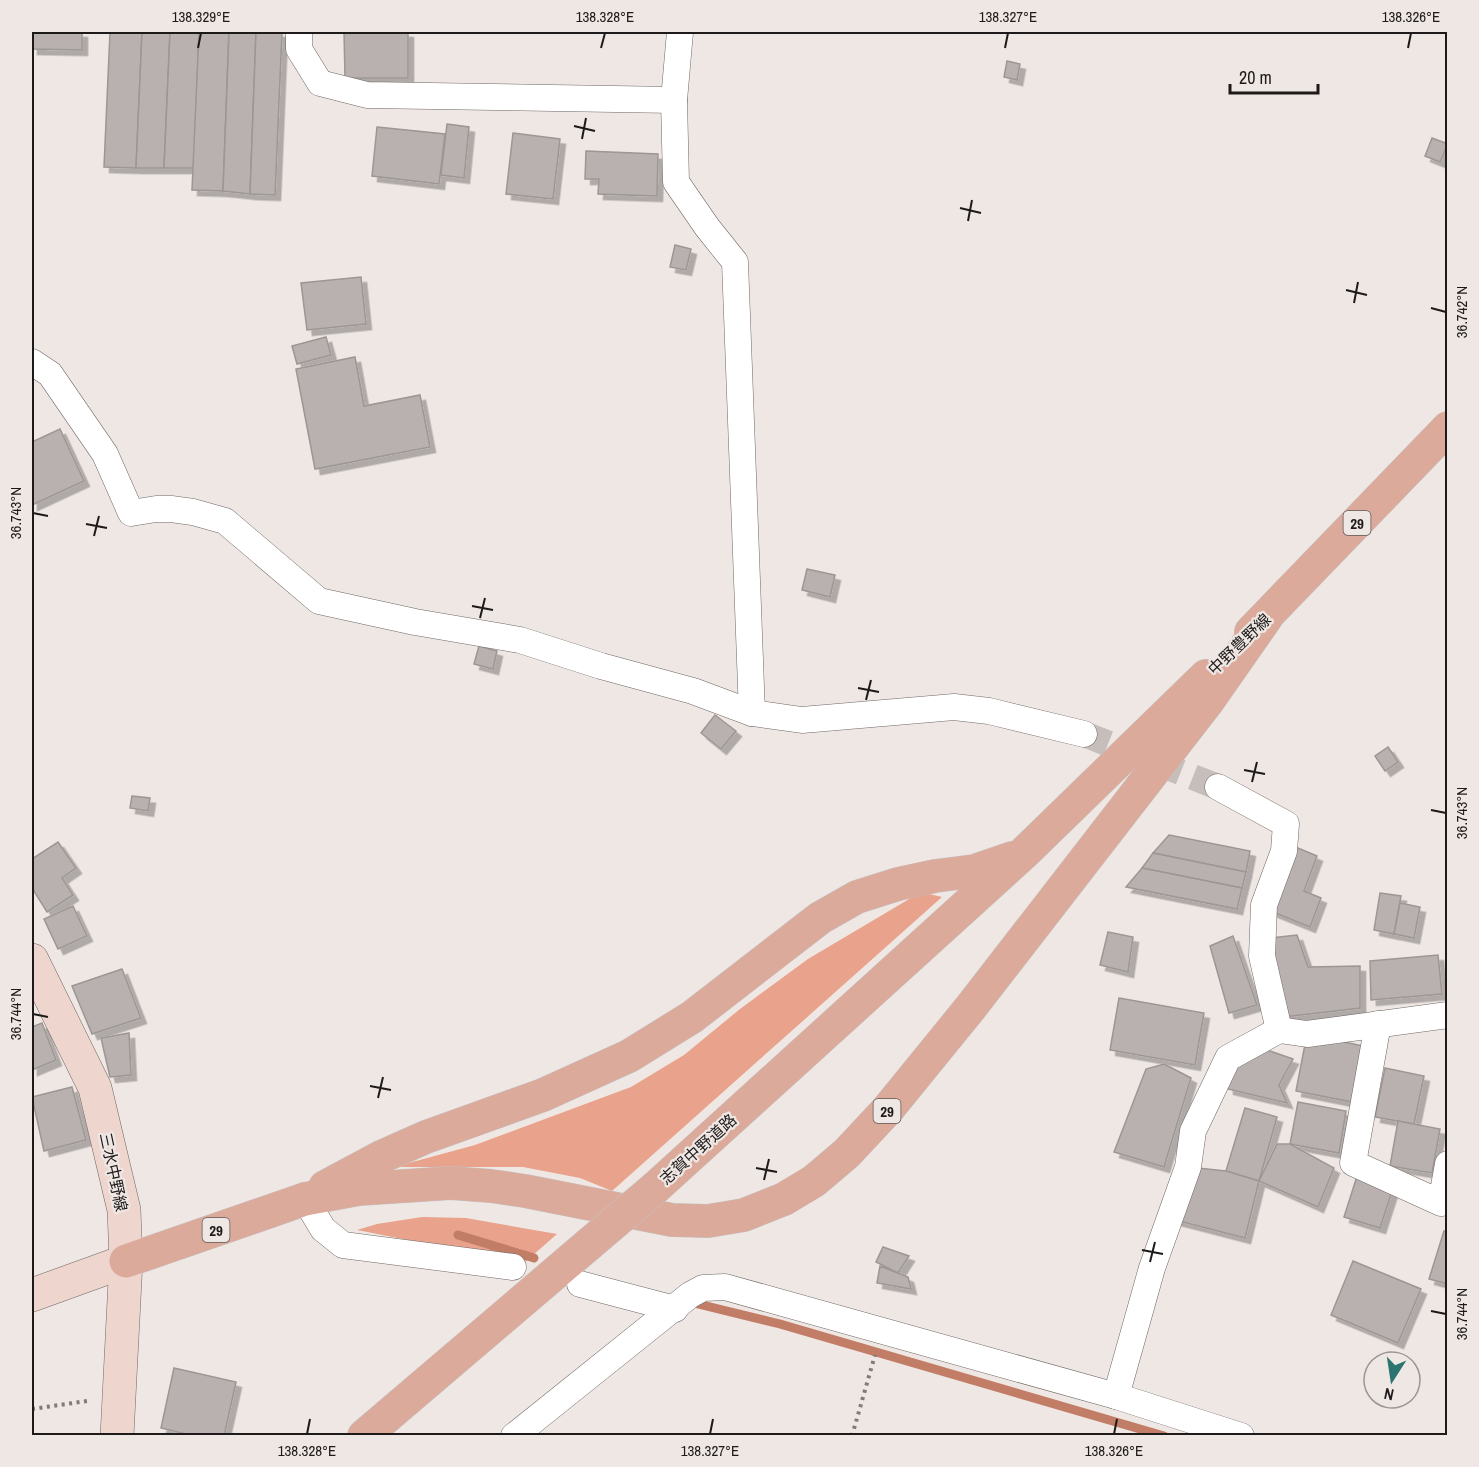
<svg xmlns="http://www.w3.org/2000/svg" width="1479" height="1467" viewBox="0 0 1479 1467" font-family="'Archivo Narrow','Noto Sans JP',sans-serif">
<style>
.green{fill:#e9a28b}
.lines{fill:none;stroke-linecap:round;stroke-linejoin:round}
.stream{stroke:#c27d66;stroke-width:9}
.building{fill:#b9b1af;stroke:#9d9693;stroke-width:1.5;filter:url(#shadow)}
.street-tunnel{stroke:#c5bebb;stroke-width:26;stroke-dasharray:26 13;stroke-linecap:butt}
.street-casing{stroke:#6f6865;stroke-width:27}
.secondary-casing{stroke:#6f6865;stroke-width:34}
.primary-casing{stroke:#c4c3c3;stroke-width:34}
.path{stroke:#807a79;stroke-width:4;stroke-dasharray:3 4.5;stroke-linecap:butt}
.street{stroke:#fff;stroke-width:26}
.secondary{stroke:#eed5cd;stroke-width:33}
.primary{stroke:#dcaa9b;stroke-width:33}
.primary-bridge-casing{stroke:#c4c3c3;stroke-width:34;stroke-linecap:butt}
.primary-bridge{stroke:#dcaa9b;stroke-width:33}
.ticks{fill:none;stroke:#1d1a19;stroke-width:2}
.labels{text-anchor:middle;dominant-baseline:central;stroke-width:4.5;stroke-linejoin:round;paint-order:stroke}
.shield{fill:#efe7e4;stroke:#5c5856;stroke-width:1.5}
.shield-label{font-size:15px;font-weight:bold;fill:#1d1a19}
.street-label{font-size:16px;fill:#1d1a19;stroke:#efe7e4}
.neatline{fill:none;stroke:#1d1a19;stroke-width:2}
.ticks-label{font-size:15px;text-anchor:middle;fill:#1d1a19}
</style>
<defs>
<filter id="shadow"><feDropShadow dx="5.5" dy="5.5" stdDeviation="0" flood-color="#0004"/></filter>
</defs>
<rect width="100%" height="100%" fill="#efe7e4"/>
<g class="green">
<path d="M921 892 942 897 612 1191 580 1178 523 1167H394L475 1145 631 1087 684 1055 740 1009 808 959Z"/>
<path d="M422 1217 466 1218 557 1234 524 1263 357 1230 377 1224Z"/>
</g>
<g class="lines">
<g class="stream">
<path d="M458 1235 534 1258"/>
<path d="M690 1302 780 1324 1164 1436"/>
</g>
</g>
<g class="building">
<path d="M32 32H82V50L32 49Z"/>
<path d="M110 32H142L136 168 104 167Z"/>
<path d="M142 32H170L164 168H136Z"/>
<path d="M170 32H199L194 168H164Z"/>
<path d="M199 32H229L223 191 192 190Z"/>
<path d="M229 32H256L250 194 223 191Z"/>
<path d="M256 32H282L275 195 250 194Z"/>
<path d="M344 32H408V78H345Z"/>
<path d="M1007 61 1020 64 1017 80 1004 77Z"/>
<path d="M447 124 469 127 464 178 441 175Z"/>
<path d="M377 127 445 134 439 184 372 176Z"/>
<path d="M513 133 560 139 553 199 506 194Z"/>
<path d="M1432 138 1448 144 1440 162 1425 156Z"/>
<path d="M586 151 658 154 657 196 598 194 599 179H585Z"/>
<path d="M675 245 691 249 686 270 670 267Z"/>
<path d="M361 277 366 324 307 330 301 283Z"/>
<path d="M326 337 331 355 297 364 292 346Z"/>
<path d="M355 357 364 406 420 395 430 447 315 469 296 369Z"/>
<path d="M60 429 84 481 32 505V442Z"/>
<path d="M807 569 835 575 830 597 802 590Z"/>
<path d="M479 646 497 651 493 669 474 664Z"/>
<path d="M715 715 736 731 721 749 701 733Z"/>
<path d="M1388 747 1398 762 1385 771 1375 756Z"/>
<path d="M132 796 150 798 148 811 130 808Z"/>
<path d="M1169 835 1250 851 1246 872 1153 853Z"/>
<path d="M58 842 76 868 62 878 73 895 47 912 32 888V859Z"/>
<path d="M1293 846 1317 856 1304 891 1321 898 1310 927 1268 910Z"/>
<path d="M1153 853 1246 872 1242 888 1142 868Z"/>
<path d="M1142 868 1242 888 1237 909 1126 887Z"/>
<path d="M1380 893 1401 896 1394 934 1374 930Z"/>
<path d="M1400 903 1420 907 1414 938 1394 934Z"/>
<path d="M73 906 87 936 58 949 44 919Z"/>
<path d="M1108 932 1133 937 1128 972 1100 965Z"/>
<path d="M1297 935 1308 967 1360 966V1008L1284 1017 1271 938Z"/>
<path d="M1233 936 1257 1005 1229 1013 1210 946Z"/>
<path d="M1438 955 1442 994 1371 1000 1370 961Z"/>
<path d="M122 969 141 1018 92 1034 72 986Z"/>
<path d="M1119 998 1204 1013 1195 1065 1110 1050Z"/>
<path d="M42 1023 56 1060 32 1070V1027Z"/>
<path d="M129 1033 131 1075 110 1077 101 1038Z"/>
<path d="M1307 1034 1368 1047 1357 1103 1296 1091Z"/>
<path d="M1267 1050 1293 1059 1279 1085 1287 1103 1228 1089V1058Z"/>
<path d="M1164 1064 1191 1078 1164 1167 1114 1152 1146 1069Z"/>
<path d="M1385 1068 1424 1076 1414 1124 1375 1117Z"/>
<path d="M72 1087 86 1140 44 1151 32 1097Z"/>
<path d="M1298 1102 1346 1111 1339 1153 1290 1144Z"/>
<path d="M1245 1108 1277 1117 1259 1181 1226 1171Z"/>
<path d="M1398 1121 1440 1129 1432 1173 1390 1166Z"/>
<path d="M1277 1144H1290L1334 1168 1318 1207 1259 1181Z"/>
<path d="M1188 1167 1226 1171 1259 1181 1245 1238 1175 1220Z"/>
<path d="M1358 1173 1394 1185 1380 1228 1344 1217Z"/>
<path d="M1444 1231 1448 1232V1284L1429 1279Z"/>
<path d="M883 1247 909 1256 898 1273 876 1262Z"/>
<path d="M1353 1261 1421 1289 1398 1343 1331 1315Z"/>
<path d="M880 1266 908 1277 911 1289 877 1283Z"/>
<path d="M174 1368 236 1382 224 1436H194L161 1428Z"/>
</g>
<g class="lines">
<path class="street-tunnel" d="M1084 734 1218 787"/>
<g class="street-casing">
<g id="street">
<path d="M299 32V49L320 83 367 95 674 100"/>
<path d="M680 32 674 100 676 182 707 227 735 262 752 713"/>
<path d="M32 362 50 374 105 454 131 513 156 509H171L193 512 225 521 319 601 415 622 520 640 601 666 693 691 752 713 802 720 954 707 989 711 1084 734"/>
<path d="M1218 787 1286 824 1284 851 1264 905 1262 956 1279 1030"/>
<path d="M1378 1024 1353 1163 1441 1203 1448 1164"/>
<path d="M305 1199 323 1229 343 1245 513 1267"/>
<path d="M580 1284 675 1309"/>
<path d="M1116 1396 1152 1268 1188 1167 1193 1131 1228 1058 1279 1030 1307 1034 1448 1015"/>
<path d="M514 1436 690 1295 703 1288 725 1287 1116 1396 1241 1436"/>
</g>
</g>
<g class="secondary-casing">
<g id="secondary">
<path d="M32 960 95 1088 124 1210 126 1261 117 1436"/>
<path d="M32 1295 126 1261"/>
</g>
</g>
<g class="primary-casing">
<g id="primary">
<path d="M1251 632 1448 428"/>
<path d="M325 1187 381 1157 426 1137 543 1095 629 1056 692 1017 820 918 857 897 898 884 935 876 974 871 1012 858"/>
<path d="M655 1188 1024 853 1206 676"/>
<path d="M126 1261 305 1199 359 1189 451 1183 491 1186 525 1191 672 1220 708 1221 744 1215 784 1199 814 1181 847 1153 888 1109 971 1007 1208 701 1266 618"/>
<path d="M364 1436 588 1245"/>
</g>
</g>
<g class="path">
<path d="M32 1409 87 1401"/>
<path d="M852 1436 875 1355"/>
</g>
<use href="#street" class="street"/>
<use href="#secondary" class="secondary"/>
<use href="#primary" class="primary"/>
<g class="primary-bridge-casing">
<path id="primary-bridge" d="M588 1245 655 1188"/>
</g>
<use href="#primary-bridge" class="primary-bridge"/>
</g>
<path class="ticks" d="M198 48 201 33M601 48 605 33M1005 48 1008 33M1408 48 1411 33M574 126 595 131M582 139 586 118M960 208 981 213M968 221 972 200M1346 290 1367 295M1354 303 1358 282M1431 308 1446 312M33 513 48 516M86 524 107 528M94 536 99 516M472 606 493 610M480 618 485 598M858 688 879 692M866 700 871 680M1244 770 1265 774M1252 782 1257 762M1431 810 1446 813M33 1014 48 1017M370 1086 391 1090M378 1098 383 1077M756 1168 777 1172M764 1180 769 1159M1142 1250 1163 1254M1150 1262 1155 1242M1431 1311 1446 1314M307 1434 310 1419M710 1434 713 1419M1114 1434 1117 1419"/>
<g class="labels">
<g class="shield">
<rect x="1343.5" y="511" width="27" height="24" rx="4.5"/>
<rect x="873.5" y="1099" width="27" height="24" rx="4.5"/>
<rect x="202.5" y="1218" width="27" height="24" rx="4.5"/>
</g>
<g class="shield-label">
<text x="1357" y="523">29</text>
<text x="887" y="1111">29</text>
<text x="216" y="1230">29</text>
</g>
<g class="street-label">
<text transform="translate(1239 644) rotate(-44)">中野豊野線</text>
<text transform="translate(698 1149) rotate(-42)">志賀中野道路</text>
<text transform="translate(114 1172) rotate(78)">三水中野線</text>
</g>
</g>
<rect width="1479" height="1467" fill="none" stroke="#efe7e4" stroke-width="66"/>
<g transform="translate(1392 1380) rotate(192)"><circle r="28" fill="#efe7e4" stroke="#9b9593" stroke-width="1.5"/>
<path d="M0-4.5L10 22L0 15L-10 22Z" fill="#2c746f"/>
<text y="-9" font-size="16" font-weight="bold" text-anchor="middle" fill="#1d1a19">N</text>
</g>
<path d="M1230 84v9h88v-9" fill="none" stroke="#1d1a19" stroke-width="3"/>
<text x="1239" y="84" font-size="18" fill="#1d1a19" stroke="#efe7e4" stroke-width="4.5" paint-order="stroke">20 m</text>
<rect x="33" y="33" width="1413" height="1401" class="neatline"/>
<g class="ticks-label">
<text x="201" y="22">138.329°E</text>
<text x="605" y="22">138.328°E</text>
<text x="1008" y="22">138.327°E</text>
<text x="1411" y="22">138.326°E</text>
<text transform="translate(1462 312) rotate(-90)" y="5">36.742°N</text>
<text transform="translate(16 513) rotate(-90)" y="5">36.743°N</text>
<text transform="translate(1462 813) rotate(-90)" y="5">36.743°N</text>
<text transform="translate(16 1014) rotate(-90)" y="5">36.744°N</text>
<text transform="translate(1462 1314) rotate(-90)" y="5">36.744°N</text>
<text x="307" y="1456">138.328°E</text>
<text x="710" y="1456">138.327°E</text>
<text x="1114" y="1456">138.326°E</text>
</g>
</svg>
